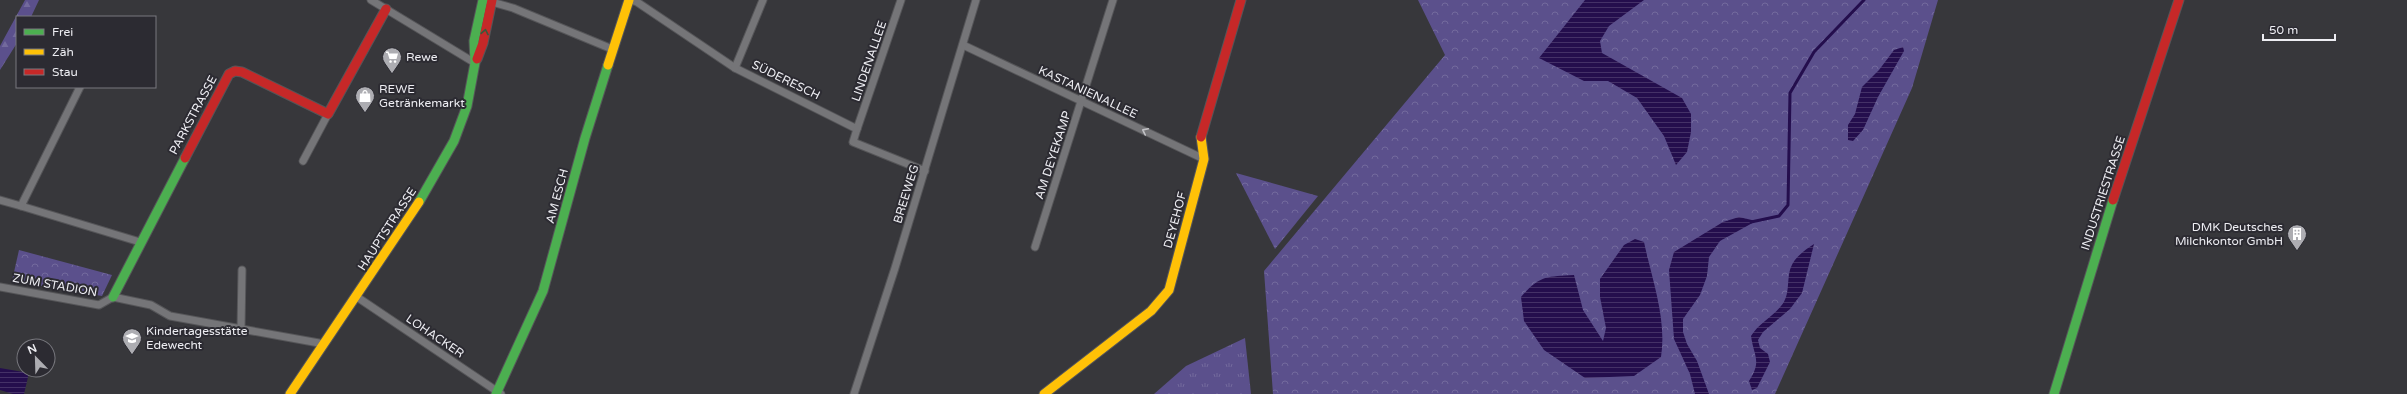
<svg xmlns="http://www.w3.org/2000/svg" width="2407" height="394" viewBox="0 0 2407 394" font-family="'Varela Round',sans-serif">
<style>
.grass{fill:url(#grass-tufts)}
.forest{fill:url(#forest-firs)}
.park{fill:url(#park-crowns)}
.water{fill:url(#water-rules)}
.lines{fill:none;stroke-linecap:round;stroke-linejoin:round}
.stream{stroke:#240e4d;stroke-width:3}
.street-casing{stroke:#555558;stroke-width:9}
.fast-casing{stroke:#555558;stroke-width:11}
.slow-casing{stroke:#555558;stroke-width:11}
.jam-casing{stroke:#555558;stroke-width:11}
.street{stroke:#757578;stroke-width:7}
.fast{stroke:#4caf50;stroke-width:9}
.slow{stroke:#ffc107;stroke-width:9}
.jam{stroke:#c62828;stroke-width:9}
.oneway{stroke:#37593c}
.oneway2{stroke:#c3c3c7}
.labels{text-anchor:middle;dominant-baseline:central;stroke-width:4;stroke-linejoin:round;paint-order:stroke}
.poi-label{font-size:12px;fill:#ededf2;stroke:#2c2b32;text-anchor:start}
.street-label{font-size:12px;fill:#ededf2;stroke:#2c2b32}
</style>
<defs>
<pattern id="grass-tufts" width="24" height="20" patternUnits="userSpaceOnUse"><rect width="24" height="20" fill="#5b508c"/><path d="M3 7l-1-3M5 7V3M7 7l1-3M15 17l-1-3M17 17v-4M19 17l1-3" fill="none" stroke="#736a9d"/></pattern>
<pattern id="forest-firs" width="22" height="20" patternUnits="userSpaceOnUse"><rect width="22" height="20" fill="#5b508c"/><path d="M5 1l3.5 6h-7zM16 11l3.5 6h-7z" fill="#736a9d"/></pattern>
<pattern id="park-crowns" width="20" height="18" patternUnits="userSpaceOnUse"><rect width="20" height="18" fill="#5b508c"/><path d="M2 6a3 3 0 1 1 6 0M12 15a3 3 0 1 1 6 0" fill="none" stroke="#736a9d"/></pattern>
<pattern id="water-rules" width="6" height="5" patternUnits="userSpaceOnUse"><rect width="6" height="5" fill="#240e4d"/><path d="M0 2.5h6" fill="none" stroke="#443167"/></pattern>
</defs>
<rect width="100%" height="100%" fill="#37373b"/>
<path class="grass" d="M1245 338 1251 394H1154L1186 366Z"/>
<path class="forest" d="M25 0H39L31 17H17V43L0 70V46Z"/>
<g class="park">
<path d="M1418 0H1938L1912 88 1775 394H1273L1264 271 1445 55Z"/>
<path d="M1236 173 1318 196 1275 249Z"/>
<path d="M19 250 112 275 102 296 12 281Z"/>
</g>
<g class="water">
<path d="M1585 0H1644L1609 26 1600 41 1602 53 1682 98 1691 114V132L1687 152 1676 165 1664 136 1637 98 1608 81H1584L1539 58Z"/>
<path d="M1903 47 1904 51 1878 97 1863 130 1853 141 1848 140V125L1855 114 1862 87 1879 70 1894 50Z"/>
<path d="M1739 217 1756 221 1720 241 1709 257 1707 276 1700 295 1683 319V332L1687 344 1697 361 1709 394H1695L1690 374 1674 339 1669 270 1674 252 1723 222Z"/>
<path d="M1635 239 1644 242C1652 280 1667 319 1661 357L1634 376 1585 378 1544 350 1524 321 1521 297C1540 275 1546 277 1574 275L1583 310 1603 341 1606 328 1600 297V279L1624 245Z"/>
<path d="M1814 244 1802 293 1790 309 1763 332 1758 340 1760 348 1768 354 1770 362 1757 388 1752 390 1749 381C1762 361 1754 357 1751 336 1759 323 1771 318 1781 306 1791 295 1786 279 1791 267 1794 258 1806 249 1814 244Z"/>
<path d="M0 368 29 373 24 394H13L0 390Z"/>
</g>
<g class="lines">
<path class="stream" d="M1751 222 1779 216 1788 205 1790 93 1814 52 1864 0"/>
<g class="street-casing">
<g id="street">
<path d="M371 0 475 63"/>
<path d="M630 0 637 2 735 68 857 129 853 142 925 171"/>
<path d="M488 1 513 8 612 49"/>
<path d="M963 45 1204 159"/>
<path d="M735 68 763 0"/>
<path d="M80 87 21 206 140 242"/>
<path d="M857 129 901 0"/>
<path d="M303 161 328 114"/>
<path d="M0 200 21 206"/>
<path d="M1035 247 1113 0"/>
<path d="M0 287 99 305 113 297 151 305 170 316 319 343 323 346"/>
<path d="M357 297 501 394"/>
<path d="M241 329 242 270"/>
<path d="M854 394 895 268 976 0"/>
</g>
</g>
<g class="fast-casing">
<g id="fast">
<path d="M419 202 454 141 467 106 475 63 474 41 483 0"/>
<path d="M113 297 185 158"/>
<path d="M496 394 543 291 585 138 608 65"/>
<path d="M2054 394 2113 200"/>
</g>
</g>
<g class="slow-casing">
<g id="slow">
<path d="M608 65 629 0"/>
<path d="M290 394 419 202"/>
<path d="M1044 394 1151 311 1169 290 1204 159 1201 137"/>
</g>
</g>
<g class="jam-casing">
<g id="jam">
<path d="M477 59 483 43 492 0"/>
<path d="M1201 137 1241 0"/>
<path d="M185 158 229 74 235 71 242 72 328 114 386 9"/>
<path d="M2113 200 2179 0"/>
</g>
</g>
<use href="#street" class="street"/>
<use href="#fast" class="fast"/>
<use href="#slow" class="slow"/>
<use href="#jam" class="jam"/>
</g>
<defs><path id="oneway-chevron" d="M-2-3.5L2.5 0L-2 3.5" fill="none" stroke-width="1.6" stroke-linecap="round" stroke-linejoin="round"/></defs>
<use class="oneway" href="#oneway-chevron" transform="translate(485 32) rotate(-79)"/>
<use class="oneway2" href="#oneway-chevron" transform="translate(1145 131) rotate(-154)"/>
<defs>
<g id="supermarket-pin" transform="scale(1)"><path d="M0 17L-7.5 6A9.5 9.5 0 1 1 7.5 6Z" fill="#adadb2" stroke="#2c2b32"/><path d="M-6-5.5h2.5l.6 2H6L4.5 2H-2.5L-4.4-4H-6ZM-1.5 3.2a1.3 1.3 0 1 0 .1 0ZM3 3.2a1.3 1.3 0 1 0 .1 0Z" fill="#fff"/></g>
<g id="shop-pin" transform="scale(1)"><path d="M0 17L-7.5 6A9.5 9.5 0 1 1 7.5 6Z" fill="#adadb2" stroke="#2c2b32"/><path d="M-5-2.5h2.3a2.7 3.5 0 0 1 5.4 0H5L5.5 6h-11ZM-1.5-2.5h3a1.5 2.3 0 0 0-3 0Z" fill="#fff"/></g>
<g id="building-pin" transform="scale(1)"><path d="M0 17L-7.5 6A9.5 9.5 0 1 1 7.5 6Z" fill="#adadb2" stroke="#2c2b32"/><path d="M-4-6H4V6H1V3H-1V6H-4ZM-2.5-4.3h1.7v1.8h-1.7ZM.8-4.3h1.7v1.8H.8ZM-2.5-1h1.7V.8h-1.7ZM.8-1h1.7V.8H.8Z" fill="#fff"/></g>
<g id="school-pin" transform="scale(1)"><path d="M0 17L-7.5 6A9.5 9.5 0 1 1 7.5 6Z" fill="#adadb2" stroke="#2c2b32"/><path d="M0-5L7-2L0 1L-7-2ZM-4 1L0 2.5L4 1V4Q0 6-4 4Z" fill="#fff"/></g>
</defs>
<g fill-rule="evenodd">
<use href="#supermarket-pin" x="392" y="57"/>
<use href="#shop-pin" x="365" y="96"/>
<use href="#building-pin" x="2297" y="234"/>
<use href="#school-pin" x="132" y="338"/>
</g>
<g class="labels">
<g class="poi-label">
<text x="406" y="57">Rewe</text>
<text x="379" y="89">REWE<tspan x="379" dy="14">Getränkemarkt</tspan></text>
<text x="2283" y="227" text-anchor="end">DMK Deutsches<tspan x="2283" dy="14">Milchkontor GmbH</tspan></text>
<text x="146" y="331">Kindertagesstätte<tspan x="146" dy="14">Edewecht</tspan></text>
</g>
<g class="street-label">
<text transform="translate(869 61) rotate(-71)">LINDENALLEE</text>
<text transform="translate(786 80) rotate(26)">SÜDERESCH</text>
<text transform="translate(1088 92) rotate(25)">KASTANIENALLEE</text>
<text transform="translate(193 115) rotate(-62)">PARKSTRASSE</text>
<text transform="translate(1053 155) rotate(-72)">AM DEYEKAMP</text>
<text transform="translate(2103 193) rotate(-72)">INDUSTRIESTRASSE</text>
<text transform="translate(906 194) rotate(-73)">BREEWEG</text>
<text transform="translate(557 196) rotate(-75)">AM ESCH</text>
<text transform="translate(1175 220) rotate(-75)">DEYEHOF</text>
<text transform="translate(387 229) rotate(-57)">HAUPTSTRASSE</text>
<text transform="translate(55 285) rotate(10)">ZUM STADION</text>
<text transform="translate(435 336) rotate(34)">LOHACKER</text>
</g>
</g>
<rect x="16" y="16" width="140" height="72" fill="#2c2b32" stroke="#79797f"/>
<rect x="24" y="29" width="20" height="6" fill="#4caf50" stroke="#79797f"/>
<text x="52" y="36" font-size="12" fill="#ededf2">Frei</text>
<rect x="24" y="49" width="20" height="6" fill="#ffc107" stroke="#79797f"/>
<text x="52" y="56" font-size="12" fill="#ededf2">Zäh</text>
<rect x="24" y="69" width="20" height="6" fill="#c62828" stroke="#79797f"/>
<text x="52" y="76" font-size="12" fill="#ededf2">Stau</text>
<g transform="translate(36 358) rotate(337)"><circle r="19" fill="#2c2b32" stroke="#79797f"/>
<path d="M0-3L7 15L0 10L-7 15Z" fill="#adadb2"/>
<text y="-6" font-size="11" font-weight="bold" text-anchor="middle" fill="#ededf2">N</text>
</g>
<path d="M2263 34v6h72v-6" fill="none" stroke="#ededf2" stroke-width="2"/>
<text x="2269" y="34" font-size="12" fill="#ededf2" stroke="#2c2b32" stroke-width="3" paint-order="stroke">50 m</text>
</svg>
